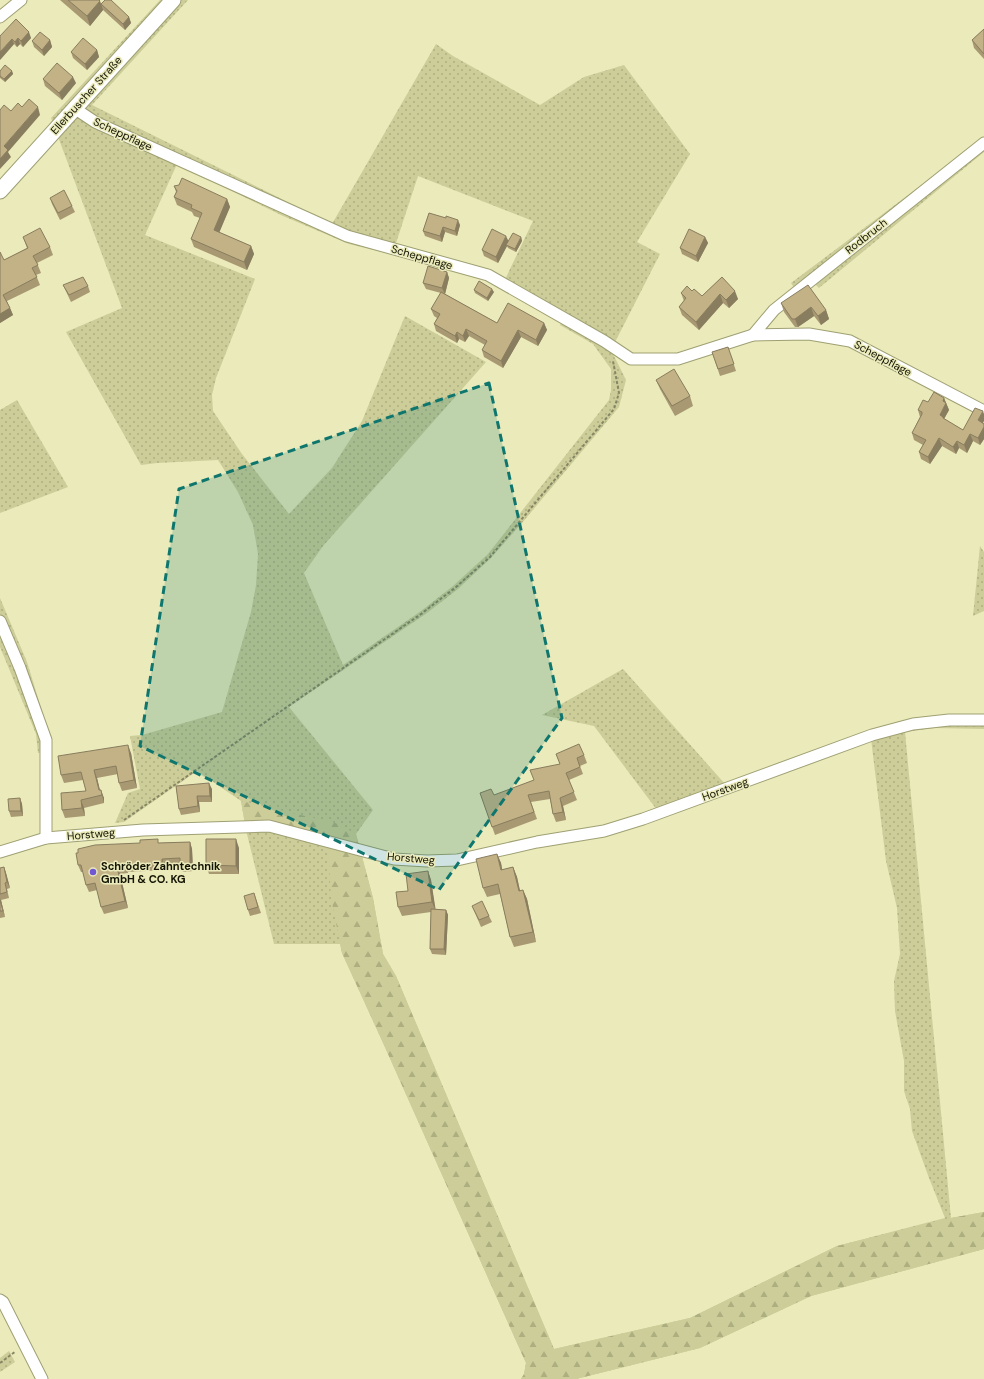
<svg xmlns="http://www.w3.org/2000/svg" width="984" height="1379" viewBox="0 0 984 1379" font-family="'DM Sans',sans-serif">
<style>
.grass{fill:url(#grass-dots);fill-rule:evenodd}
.forest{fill:url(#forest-firs)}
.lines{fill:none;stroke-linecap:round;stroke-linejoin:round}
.minor-casing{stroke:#9fa073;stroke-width:13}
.secondary-casing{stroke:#9fa073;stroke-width:17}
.path{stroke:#868665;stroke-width:2;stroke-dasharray:3 2;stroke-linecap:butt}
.minor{stroke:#fff;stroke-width:11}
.secondary{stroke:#fff;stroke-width:15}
.wall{fill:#a89973}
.shaded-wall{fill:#887d5e}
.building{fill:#c3b286;stroke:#887d5e}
.marked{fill:#0f766e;fill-opacity:0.2;stroke:#0f766e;stroke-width:3;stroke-dasharray:8 5;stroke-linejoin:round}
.poi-dot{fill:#7158d2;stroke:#eaeabb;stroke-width:1.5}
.labels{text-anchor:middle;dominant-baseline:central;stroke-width:3;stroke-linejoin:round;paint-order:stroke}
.street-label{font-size:11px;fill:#131303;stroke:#eaeabb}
.poi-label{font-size:11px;font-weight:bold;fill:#131303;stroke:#eaeabb;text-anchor:start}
</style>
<defs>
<pattern id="grass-dots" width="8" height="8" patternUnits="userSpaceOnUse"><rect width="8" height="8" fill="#cccd98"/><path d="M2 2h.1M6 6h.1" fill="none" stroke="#aeaf81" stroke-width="1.8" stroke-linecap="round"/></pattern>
<pattern id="forest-firs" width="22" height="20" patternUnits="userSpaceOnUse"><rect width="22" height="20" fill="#cccd98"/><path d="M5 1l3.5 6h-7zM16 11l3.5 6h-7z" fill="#aeaf81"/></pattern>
</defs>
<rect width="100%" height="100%" fill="#eaeabb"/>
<g class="grass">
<path d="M160 0H188L92 105 332 224 436 44 453 56 540 105 584 77 624 65 690 154 637 242 660 254 611 350 626 380 619 407 522 523 491 558 458 589 427 613 289 707 373 810 356 834 373 898 383 954 396 976 554 1349 690 1318 837 1246 945 1218 929 1178 912 1131 910 1109 904 1091V1061L895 1011 894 981 900 954 897 908 886 861 871 739 637 827 571 843 575 833 603 827 657 810 594 726 542 715 623 669 725 784 871 730 984 717V729L935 728 905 732 951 1218 984 1212V1249L811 1296 700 1348 576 1379H521L524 1374 526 1363 384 1045 342 953 340 944H274L246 830 241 801 197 771 124 822 115 823 128 793 140 789 130 736 142 735 222 712 251 612 256 585 258 554 253 525 238 492 218 460 157 463 141 465 66 332 122 308 51 118ZM177 164 283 216 349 244 423 262 427 252 396 243 418 176 533 221 501 288 563 320 560 325 593 344 611 369V390L609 400 488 554 453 586 421 611 343 665 304 573 323 546 486 362 405 316 362 421 332 468 289 514 242 454 213 411 212 395 216 378 255 279 145 235Z"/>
<path d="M984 138V152L819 288 809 278 795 289 791 283Z"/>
<path d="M17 400 68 487 0 513V410Z"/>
<path d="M980 546 984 552V611L973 616Z"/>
<path d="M0 598 27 662 51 740V751L38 753 36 734 0 647Z"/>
<path d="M9 1351 15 1362 0 1372V1358Z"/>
</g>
<path class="forest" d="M241 801 339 824 356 834 373 898 383 954 396 976 554 1349 690 1318 837 1246 945 1219 984 1212V1249L811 1296 700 1348 576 1379H521L524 1374 526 1363 384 1045 342 953 331 898 328 844 271 830H246Z"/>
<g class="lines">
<g class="minor-casing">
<g id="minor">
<path d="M0 17 21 0"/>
<path d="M74 108 95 122 347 236 488 275 604 341 631 359H678L753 335 809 334 850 341 984 411"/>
<path d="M753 335 774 310 984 143"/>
<path d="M0 621 20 668 46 740V838"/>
<path d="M0 852 46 838 143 830 269 826 394 859 427 861 457 860 537 842 604 831 643 819 872 735 913 724 949 720H984"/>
<path d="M0 1300 3 1302 42 1379"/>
</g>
</g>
<g class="secondary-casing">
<path id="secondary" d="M0 191 173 0"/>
</g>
<g class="path">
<path d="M124 820 421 614 456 587 490 557 614 409 619 393 613 361"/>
<path d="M0 1363 16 1351"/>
</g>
<use href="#minor" class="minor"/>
<use href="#secondary" class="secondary"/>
</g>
<g class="wall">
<path d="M60 0H99L101 4 129 17 131 23 125 30 103 10 90 26Z"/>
<path d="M16 19 31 38 23 47 20 44 17 47 14 44 0 60Z"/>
<path d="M984 29V59L974 48 972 40Z"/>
<path d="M50 40 52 47 44 56 34 47 32 41Z"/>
<path d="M97 50 99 57 87 70 73 58 71 52Z"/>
<path d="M0 71H12L13 74 5 82 0 78Z"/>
<path d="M43 79 76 83 62 100 45 86Z"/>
<path d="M174 186 227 199 230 207 219 232 251 246 254 254 247 270 194 247 191 239 200 218 194 216 192 212 177 205 174 197 176 192Z"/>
<path d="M50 198 72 206 75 212 60 220 52 204Z"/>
<path d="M429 213 460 225 457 236 445 232 442 242 425 236 423 231Z"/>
<path d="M23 237 50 247 53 255 37 263 41 273 36 275 40 285 7 301 13 315 0 323 4 260 27 248Z"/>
<path d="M521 237 522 241 516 252 508 248 507 246 498 263 484 256 482 250 508 241Z"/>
<path d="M705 237 708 243 698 262 682 254 680 248Z"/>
<path d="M447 272 449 278 445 294 497 323H544L547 330 538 346 521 337 503 368 484 357 482 350 485 345 469 336 465 342 459 339 457 343 436 331 434 324 437 318 434 316 431 309 441 293 426 289 423 283Z"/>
<path d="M722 277 738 299 729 308 723 303 699 330 682 315 679 307 684 301 681 293 692 291 702 296Z"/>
<path d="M63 285 88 286 90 292 71 302Z"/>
<path d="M474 290 494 292 488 301 475 293Z"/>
<path d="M781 303 826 310 829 319 821 325 814 316 798 327H795L784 312Z"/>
<path d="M728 347 736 371 720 376 712 352Z"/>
<path d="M656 380 690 396 693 406 675 416 660 389Z"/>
<path d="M944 398 949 410 944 419 963 430 983 423 984 424V439L980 445 973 441 967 453 959 448 956 454 942 446 930 464 921 459 919 452 923 445 914 440 912 433 920 417 918 410 928 402Z"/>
<path d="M131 753 137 788 122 791 119 783 118 774 97 778 100 790 104 798V803L84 808 85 816 65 818 62 810 86 791 83 780 64 783 61 775Z"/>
<path d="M556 754 584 755 587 763 580 766 583 774 569 780 577 800 563 806 566 820 556 822 553 814 550 799 531 802 537 819 495 835 480 793 494 795 534 780 560 764Z"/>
<path d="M176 786 212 789V802H199L200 812 181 815 179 809Z"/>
<path d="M20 798 22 804 23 816 11 817 9 811Z"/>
<path d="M190 842 192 849 193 871 183 872 180 865 164 866V870L128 872V873L120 874 128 908 104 914 101 907 97 890 89 892 86 885 83 872H81L78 865V853L159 843Z"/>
<path d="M239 848V874H209L206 865Z"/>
<path d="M497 854 501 863 502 870 513 867 517 877 520 891 523 890 527 899 536 942 514 947 510 937 500 894 487 897 483 888Z"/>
<path d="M4 867 6 873 10 888 7 889 9 898 1 900 5 917 0 918V868Z"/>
<path d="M428 871 431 880 435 909 446 910 448 915 446 955 432 954 430 949 431 912 402 916 398 907 408 891Z"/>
<path d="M254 893 261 913 250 916 248 910Z"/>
<path d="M472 906 489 916 492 922 481 927Z"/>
</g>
<g class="shaded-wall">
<path d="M100 1 103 10 90 26 87 16Z"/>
<path d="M129 17 131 23 125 30 123 24Z"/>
<path d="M29 32 31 38 23 47 21 41Z"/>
<path d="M18 38 20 44 17 47 15 42Z"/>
<path d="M12 39 14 44 0 60V52Z"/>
<path d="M50 40 52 47 44 56 42 50Z"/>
<path d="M97 50 99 57 87 70 85 64Z"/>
<path d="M12 71 13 74 5 82 4 79Z"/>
<path d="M73 77 76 83 62 100 59 93Z"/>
<path d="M38 107 40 115 8 152 11 157 0 169V159L4 146Z"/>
<path d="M227 199 230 207 217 238 214 230Z"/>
<path d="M458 220 460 225 457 236 455 231Z"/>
<path d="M443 227 445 232 442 242 440 236Z"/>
<path d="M506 236 509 242 506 245 507 246 498 263 496 257Z"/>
<path d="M521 237 522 241 516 252 515 249Z"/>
<path d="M705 237 708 243 698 262 696 256Z"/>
<path d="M251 246 254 254 247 270 244 262Z"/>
<path d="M447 272 449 278 445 294 442 288Z"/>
<path d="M492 289 494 292 488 301 487 298Z"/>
<path d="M735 291 738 299 729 308 726 300Z"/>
<path d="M720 294 723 303 699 330 696 322Z"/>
<path d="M811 307 814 316 798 327 795 319Z"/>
<path d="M10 308 13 315 0 323V314Z"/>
<path d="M826 310 829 319 821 325 818 316Z"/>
<path d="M544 323 547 330 538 346 536 340Z"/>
<path d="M466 329 469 336 465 342 463 336Z"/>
<path d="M518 330 521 337 503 368 501 361Z"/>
<path d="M457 332 459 339 457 343 455 336Z"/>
<path d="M944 398 949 410 944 419 946 424 940 415 943 401Z"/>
<path d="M983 411 984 414V421L981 427 978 420Z"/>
<path d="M984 427V439L980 445 978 438Z"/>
<path d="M970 434 973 441 967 453 964 445Z"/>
<path d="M939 438 942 446 930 464 928 457Z"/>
<path d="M957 441 959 448 956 454 953 447Z"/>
<path d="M128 745 131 753 137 788 134 780Z"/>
<path d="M94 770 97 778 101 795 99 790Z"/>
<path d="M209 783 212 789V802L210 796Z"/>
<path d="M101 790 104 798V803L102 795Z"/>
<path d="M197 796 199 802 200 812 198 806Z"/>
<path d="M20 798 22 804 23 816 21 811Z"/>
<path d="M560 798 563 806 566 820 563 812Z"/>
<path d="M81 800 84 808 85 816 82 808Z"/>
<path d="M236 839 239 848V874L236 866Z"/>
<path d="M190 842 192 849 193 871 190 864Z"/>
<path d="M497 854 501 863 504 879 501 870Z"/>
<path d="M162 859 164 866V870L162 863Z"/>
<path d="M4 867 6 873 10 888 7 882Z"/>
<path d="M117 867 120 874 128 908 125 901Z"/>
<path d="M513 867 517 877 522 900 519 891Z"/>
<path d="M428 871 431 880 436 912 432 902Z"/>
<path d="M523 890 527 899 536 942 533 932Z"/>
<path d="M0 898 1 900 5 917 3 911Z"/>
<path d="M446 910 448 915 446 955 444 949Z"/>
</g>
<g class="building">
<path d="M68 0H99L100 1 87 16Z"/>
<path d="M105 0H111L129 17 123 24 101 4Z"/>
<path d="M16 19 29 32 21 41 18 38 15 42 12 39 0 52V36Z"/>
<path d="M984 29V54L972 40Z"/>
<path d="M40 32 50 40 42 50 32 41Z"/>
<path d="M83 38 97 50 85 64 71 52Z"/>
<path d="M57 63 73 77 59 93 43 79Z"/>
<path d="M5 65 12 71 4 79 0 76V71Z"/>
<path d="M29 99 38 107 4 146 8 150 0 159V110L4 105 11 111 18 103 22 107Z"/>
<path d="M182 178 227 199 214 230 251 246 244 262 191 239 202 213 191 208 192 205 174 197 177 191 174 186 179 185Z"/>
<path d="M64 190 72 206 58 213 50 198Z"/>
<path d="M429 213 446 218V216L458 220 455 231 443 227 440 236 423 231Z"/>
<path d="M40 228 50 247 33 256 38 265 32 268 37 277 3 295 10 308 0 314V252L4 260 28 248 23 237Z"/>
<path d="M492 229 506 236 496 257 482 250Z"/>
<path d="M689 229 705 237 696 256 680 248Z"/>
<path d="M513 233 521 237 515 249 506 245Z"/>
<path d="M428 266 447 272 442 288 423 283Z"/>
<path d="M83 277 88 286 69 295 63 285Z"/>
<path d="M722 277 735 291 726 300 720 294 696 322 679 307 686 298 681 293 687 286 692 291 694 289 702 296Z"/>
<path d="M479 281 492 289 487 298 474 290Z"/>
<path d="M808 285 826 310 818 316 811 307 795 319H792L781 303Z"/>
<path d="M441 292 497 323 508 303 544 323 536 340 518 330 501 361 482 350 487 341 466 329 463 336 457 332 455 336 434 324 440 314 431 309Z"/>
<path d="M728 347 734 364 718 369 712 352Z"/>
<path d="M674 369 690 396 672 406 656 380Z"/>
<path d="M934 392 944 398 943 401 946 403 940 415 943 417V418L963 430 975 408 983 411 978 420 984 424V427L978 438 970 434 964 445 957 441 953 447 939 438 928 457 919 452 926 440 912 433 922 414V412L918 410 923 400 928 402Z"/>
<path d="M579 744 584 755 577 758 580 767 566 773 574 792 560 798 563 812 553 814 549 791 528 795 534 812 492 827 480 793 491 789 494 795 534 780 530 770 560 764 556 754Z"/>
<path d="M128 745 134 780 119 783 116 766 94 770 99 790H101L102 795 81 800 82 808 62 810 61 793 86 791 81 772 61 775 58 756Z"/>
<path d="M209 783 210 796H197L198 806 179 809 176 786Z"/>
<path d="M20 798 21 811H9L8 799Z"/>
<path d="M158 839V843L190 842V864L180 865V858L162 859V863L125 865V866L117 867 125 901 101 907 95 883 86 885 81 865H78L76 853H78V849L95 845 140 843V840Z"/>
<path d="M206 839H236V866L206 865Z"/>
<path d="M497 854 501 870 513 867 519 891 523 890 533 932 510 937 498 884 483 888 476 859Z"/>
<path d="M4 867 7 882 5 883 7 892 0 894V868Z"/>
<path d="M428 871 432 902 398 907 396 892 408 891 406 874Z"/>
<path d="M254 893 258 907 248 910 244 896Z"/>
<path d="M0 900 3 911H0Z"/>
<path d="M482 901 489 916 479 920 472 906Z"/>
<path d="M431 909 446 910 444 949H430Z"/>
</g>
<path class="marked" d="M489 383 562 718 439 890 140 746 179 489Z"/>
<circle class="poi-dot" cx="93" cy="872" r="4"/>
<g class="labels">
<g class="street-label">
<text transform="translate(86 95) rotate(-48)">Ellerbuscher Straße</text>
<text transform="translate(123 134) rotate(25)">Scheppflage</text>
<text transform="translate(866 236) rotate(-38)">Rodbruch</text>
<text transform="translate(422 257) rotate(16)">Scheppflage</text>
<text transform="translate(883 358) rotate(28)">Scheppflage</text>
<text transform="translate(725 789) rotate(-20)">Horstweg</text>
<text transform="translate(91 834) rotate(-5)">Horstweg</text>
<text transform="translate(411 858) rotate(5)">Horstweg</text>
</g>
<g class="poi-label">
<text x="101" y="866">Schröder Zahntechnik<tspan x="101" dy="13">GmbH &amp; CO. KG</tspan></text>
</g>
</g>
</svg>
